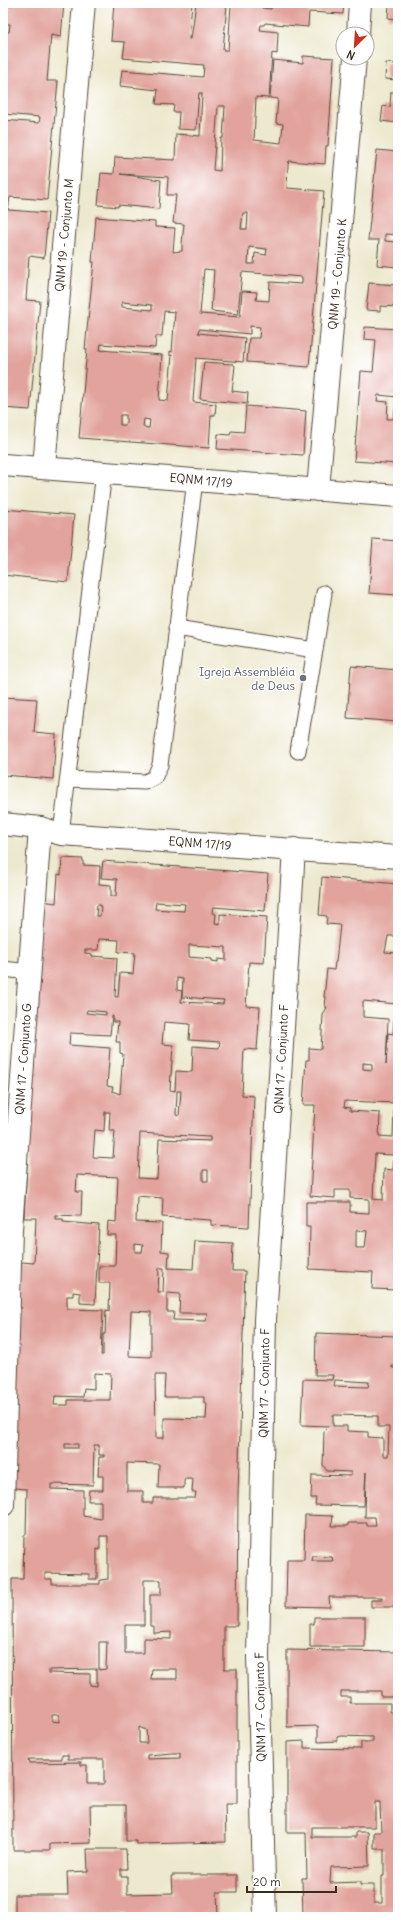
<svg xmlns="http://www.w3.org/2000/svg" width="401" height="1920" viewBox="0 0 401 1920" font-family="Delius,sans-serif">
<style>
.building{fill:#e2a39c;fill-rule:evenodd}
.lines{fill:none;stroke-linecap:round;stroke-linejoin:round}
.lane-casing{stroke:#564739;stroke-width:17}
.street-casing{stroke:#564739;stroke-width:24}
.lane{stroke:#fff;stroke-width:15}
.street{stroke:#fff;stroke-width:22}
.worship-dot{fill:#6b7280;stroke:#fff;stroke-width:1.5}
.labels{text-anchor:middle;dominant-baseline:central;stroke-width:3;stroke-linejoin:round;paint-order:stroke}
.street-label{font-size:12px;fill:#3b2a1e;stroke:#fff}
.worship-label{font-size:12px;fill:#5b616d;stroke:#fff;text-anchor:end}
</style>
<rect width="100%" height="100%" fill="#fff"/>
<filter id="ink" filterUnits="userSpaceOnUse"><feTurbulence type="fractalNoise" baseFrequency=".025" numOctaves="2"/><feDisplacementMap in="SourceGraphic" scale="8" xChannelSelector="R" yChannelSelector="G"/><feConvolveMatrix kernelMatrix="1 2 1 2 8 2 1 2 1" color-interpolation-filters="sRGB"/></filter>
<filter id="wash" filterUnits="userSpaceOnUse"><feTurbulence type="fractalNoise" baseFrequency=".012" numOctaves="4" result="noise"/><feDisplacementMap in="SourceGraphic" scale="16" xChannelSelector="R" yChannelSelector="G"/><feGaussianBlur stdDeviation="0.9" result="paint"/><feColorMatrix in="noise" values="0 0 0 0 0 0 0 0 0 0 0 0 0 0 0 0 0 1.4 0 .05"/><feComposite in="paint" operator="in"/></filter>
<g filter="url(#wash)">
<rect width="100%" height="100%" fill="#ede9cf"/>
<g id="blocks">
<g class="building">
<path d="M11 3H64L61 37 51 35 47 81H58L47 200 10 197 8 210 48 213 44 258 29 256 26 300 40 301 30 410 3 408V120L39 123 40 117 3 114V35L5 32H9L10 24H3V5L11 6Z"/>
<path d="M114 3H192L189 39H191L196 3H263L262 8 271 9 272 3H344L343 14 309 12 308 27 265 23 264 25H261L260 30 278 32 277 54 272 53 269 98 256 97 254 140 281 143 283 124 276 123 278 99 270 98 273 60 303 63V56L334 58 328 146H326L325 164 289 161 288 165 287 188 324 191 309 367 247 362 249 338H259L260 327 250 326V334L199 329 198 333 245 338 243 362 196 358 193 402 216 404 215 415H211L209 448 79 438 87 349H85L94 262H92L96 217 155 222V227L175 228 173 252 182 251V243L184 224 173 223 176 195H167L168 177 120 174 161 180 159 209 118 205V207L98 205 101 173 114 174 115 157 175 160 176 134 200 136 202 93H199L196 130 178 129 179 112H173L174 105 156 104 158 90 120 86 122 70 203 77 204 65 123 58 125 42 111 41ZM227 5H231L228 50H223ZM218 106H225L223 138H221L220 171 213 170ZM243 213H248L247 229H241ZM249 247 267 249 266 255 255 253 254 264H248ZM204 269 214 270 211 311 238 314 242 272 302 277V284L270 282 269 301 256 300 257 292 242 291 240 317 200 314ZM122 302 152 305V310L122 307ZM164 311 175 312 172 352 170 351V356L172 355 168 401 159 400 162 355 100 350 101 344 155 348 156 336H162ZM120 415H126V425H120ZM144 419 150 420 149 428 143 427Z"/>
<path d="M389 3H398V19L388 18Z"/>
<path d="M386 63 398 64V80L385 79Z"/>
<path d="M391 92H398V123L381 121 383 106 390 107Z"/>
<path d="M377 150 398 152V235L385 234V241L398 242V267L377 265 379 240H368Z"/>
<path d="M369 283 398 285V307L380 306V311L366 310Z"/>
<path d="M365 327 398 329V397L378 395 377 401 388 402 387 419H393L396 406H398V464L354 461 361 371 373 372 376 340 364 339Z"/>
<path d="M204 362 233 364 235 366 232 391 248 393 247 404 200 399Z"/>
<path d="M246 406 306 411 303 455 217 449 218 434 230 435 231 431 244 432Z"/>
<path d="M3 509 74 515 68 582 3 575Z"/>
<path d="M373 539 398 541V595L369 593Z"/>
<path d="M351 666 398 670V722L347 718Z"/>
<path d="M3 697 37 699 34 732 56 734 53 779 3 775Z"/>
<path d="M62 858 83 859V865L100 866 99 884 111 885V896H116L117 879 101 878 103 861 268 874 265 911 213 907 212 913 216 914 215 923 220 924V914L267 917 264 963 249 962 246 1006 260 1007 257 1050 244 1049 242 1095 254 1096 249 1227 211 1225V1220L162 1217 163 1198 137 1196 136 1222 162 1223 161 1251 169 1252 168 1268 193 1269 195 1241 233 1243 232 1271H245L238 1493 237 1626H224V1669H237V1804H225L226 1842 137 1844 136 1841H126V1805H90L91 1843 50 1844V1850H13L12 1579H23L24 1535H26L27 1489 14 1488 18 1308H22L19 1307 21 1262 34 1263 36 1218H24L42 901 56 903 58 874 61 875ZM156 902 185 904 184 911 155 909ZM97 905H101L100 916H96ZM99 939 119 940 118 952 135 953 133 974 120 973 118 997H115L117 958 92 956V954L85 953V950H98ZM189 945 226 947V960L218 959V962L212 961V959L189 957ZM177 978 183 979 182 997 224 1000 223 1004 181 1002 182 991 177 990ZM87 1010 106 1012V1015L86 1013ZM112 1016H113V1022H118L116 1042H120V1053L123 1054 120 1094 112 1091 113 1087 107 1086 110 1048 69 1045 70 1033 110 1035ZM164 1022 190 1024 189 1040 220 1042 219 1048 193 1046 192 1072 176 1071 175 1091 170 1090 173 1045 162 1044ZM177 1091H181L179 1116 176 1115ZM105 1112H110L109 1131H115L113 1158 93 1157 95 1130 104 1131ZM140 1133 173 1135 210 1137V1141L159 1139 157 1179 138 1178ZM203 1170H208V1181H203ZM77 1175 118 1177 116 1222 108 1221 107 1235H116L115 1266H99V1283H110L109 1311 106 1310 105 1334H103V1355H101L103 1310 67 1309V1296H73V1292L80 1293V1303L95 1304 99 1225 63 1222V1219H55V1215L81 1216 82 1192H76ZM135 1244 143 1245 142 1252H135ZM159 1268H164L163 1292H158ZM167 1293 180 1294 179 1313H207L206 1321 173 1320 174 1312H167ZM131 1311 151 1312V1357L129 1356ZM94 1373 111 1374 110 1400H68V1405H54L55 1396 83 1397 84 1388 94 1389ZM155 1375H165L164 1397H204V1403H207L206 1419 164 1418V1438H156ZM65 1444H78V1448H65ZM94 1445H99V1455H104V1457H99L98 1476H103V1490H89L88 1501H101V1519L83 1516V1490L51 1489V1484L93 1485ZM127 1463 159 1464 158 1488H184V1479H193L192 1492H196L195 1498H153V1503H143V1491H127ZM100 1536H108V1579L100 1580V1584H52V1579H45V1573L89 1574V1579H97V1549L100 1550ZM144 1580H161V1595H150V1626H154V1633L171 1632V1639L144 1638V1653H125V1625H144ZM99 1642H107L106 1669 99 1670ZM97 1669V1686L90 1685V1674L49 1673V1670ZM152 1669H177V1679H151ZM52 1715H59V1722L52 1721ZM139 1727 146 1730 147 1743H139ZM173 1753H180V1758L147 1759V1755ZM62 1755H68V1759H104V1784H87V1765H81V1762L29 1763 28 1759H62Z"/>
<path d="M322 877 398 884V936H388L385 952 398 953V1004L363 1001V1017L388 1019 386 1065 388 1033 393 1034 394 1020H398V1090H396V1103L345 1101 344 1107 350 1108V1111L380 1113 379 1136 393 1137 394 1110H398V1290L372 1289 373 1272 309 1269 310 1227H306V1202H350V1212L369 1213V1199L350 1198V1190H335V1198L310 1196 315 1105H303L306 1060H309V1048L321 1049 323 1015 327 1007H325L326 997H324L327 969 334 970 335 962H336L340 925 326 924 327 916 319 915ZM363 1063 372 1064V1070L363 1069ZM375 1154 394 1155 393 1170 384 1169 383 1200 373 1199ZM356 1230 367 1231 365 1248H356Z"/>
<path d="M316 1333 398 1336V1366H392V1368H398V1607H371V1600H382V1597H329L330 1607 286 1606 287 1560H304L305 1515 333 1516 332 1526H348V1523H367V1526H376L375 1517H365L366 1472 364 1506 315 1505 316 1498H311L312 1475 351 1476V1472L327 1471 323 1465 324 1431 329 1426 301 1425 303 1379 332 1380 333 1375H315ZM335 1380 369 1382 368 1387 334 1386ZM333 1415 378 1416V1427H389L388 1456H383V1438L368 1437V1432L347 1431V1426H333ZM313 1556 332 1557 333 1561H312Z"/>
<path d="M314 1617H365V1647H310V1624H314Z"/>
<path d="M287 1650 398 1652V1697H381V1691H341V1697H350V1703H390V1712H398V1917H303L302 1878H307L306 1833H287V1742L304 1741V1748L361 1749V1742H373V1737L341 1736 337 1737V1741L318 1742V1726L287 1727ZM375 1802H380L381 1832H374V1849H384V1876H382V1903H374V1885H360V1882L330 1883 331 1867 369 1866 368 1832H356V1837H312V1827H375Z"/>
<path d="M87 1849H126L127 1869H121V1877H127V1894L173 1893 172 1875H237V1892H217L218 1917H128V1914H107V1917H15V1895H68L67 1872 88 1871Z"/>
</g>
</g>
</g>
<g filter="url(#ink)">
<use href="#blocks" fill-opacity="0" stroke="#564739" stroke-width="1"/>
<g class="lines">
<g class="lane-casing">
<g id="lane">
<path d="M176 628 315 650 298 751"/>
<path d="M315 650 324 593"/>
<path d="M68 779 145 782 154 778 160 765 195 480"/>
<path d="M61 834 104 472"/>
<path d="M3 969 29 972"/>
</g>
</g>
<g class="street-casing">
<g id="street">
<path d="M358 34 360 3"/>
<path d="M3 465 398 496"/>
<path d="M44 467 84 3"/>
<path d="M318 490 355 58"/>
<path d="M3 824 40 828 61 834 398 857"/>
<path d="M3 1505 11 1230 40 828"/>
<path d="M265 1917 258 1656 265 1320 294 849"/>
</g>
</g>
<use href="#lane" class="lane"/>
<use href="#street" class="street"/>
</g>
</g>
<circle class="worship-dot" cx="303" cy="678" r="4"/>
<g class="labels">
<g class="street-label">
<text transform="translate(64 235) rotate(-85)">QNM 19 - Conjunto M</text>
<text transform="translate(337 274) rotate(-85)">QNM 19 - Conjunto K</text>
<text transform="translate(201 480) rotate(5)">EQNM 17/19</text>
<text transform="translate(200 843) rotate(4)">EQNM 17/19</text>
<text transform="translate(23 1059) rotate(-86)">QNM 17 - Conjunto G</text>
<text transform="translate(281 1059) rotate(-87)">QNM 17 - Conjunto F</text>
<text transform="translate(264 1383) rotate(-89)">QNM 17 - Conjunto F</text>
<text transform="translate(260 1707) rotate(-91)">QNM 17 - Conjunto F</text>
</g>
<g class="worship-label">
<text x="295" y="671">Igreja Assembléia<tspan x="295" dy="14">de Deus</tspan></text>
</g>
</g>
<rect width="401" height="1920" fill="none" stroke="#fff" stroke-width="16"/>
<g transform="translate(355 46) rotate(205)"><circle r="19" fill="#ffffff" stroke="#b1aaa5"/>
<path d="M0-3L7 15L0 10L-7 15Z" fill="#c8321e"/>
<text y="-6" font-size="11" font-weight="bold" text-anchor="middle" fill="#3b2a1e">N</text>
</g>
<path d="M247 1886v6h89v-6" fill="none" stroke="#3b2a1e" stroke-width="2"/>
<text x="253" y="1886" font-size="12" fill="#3b2a1e" stroke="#ffffff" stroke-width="3" paint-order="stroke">20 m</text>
</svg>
